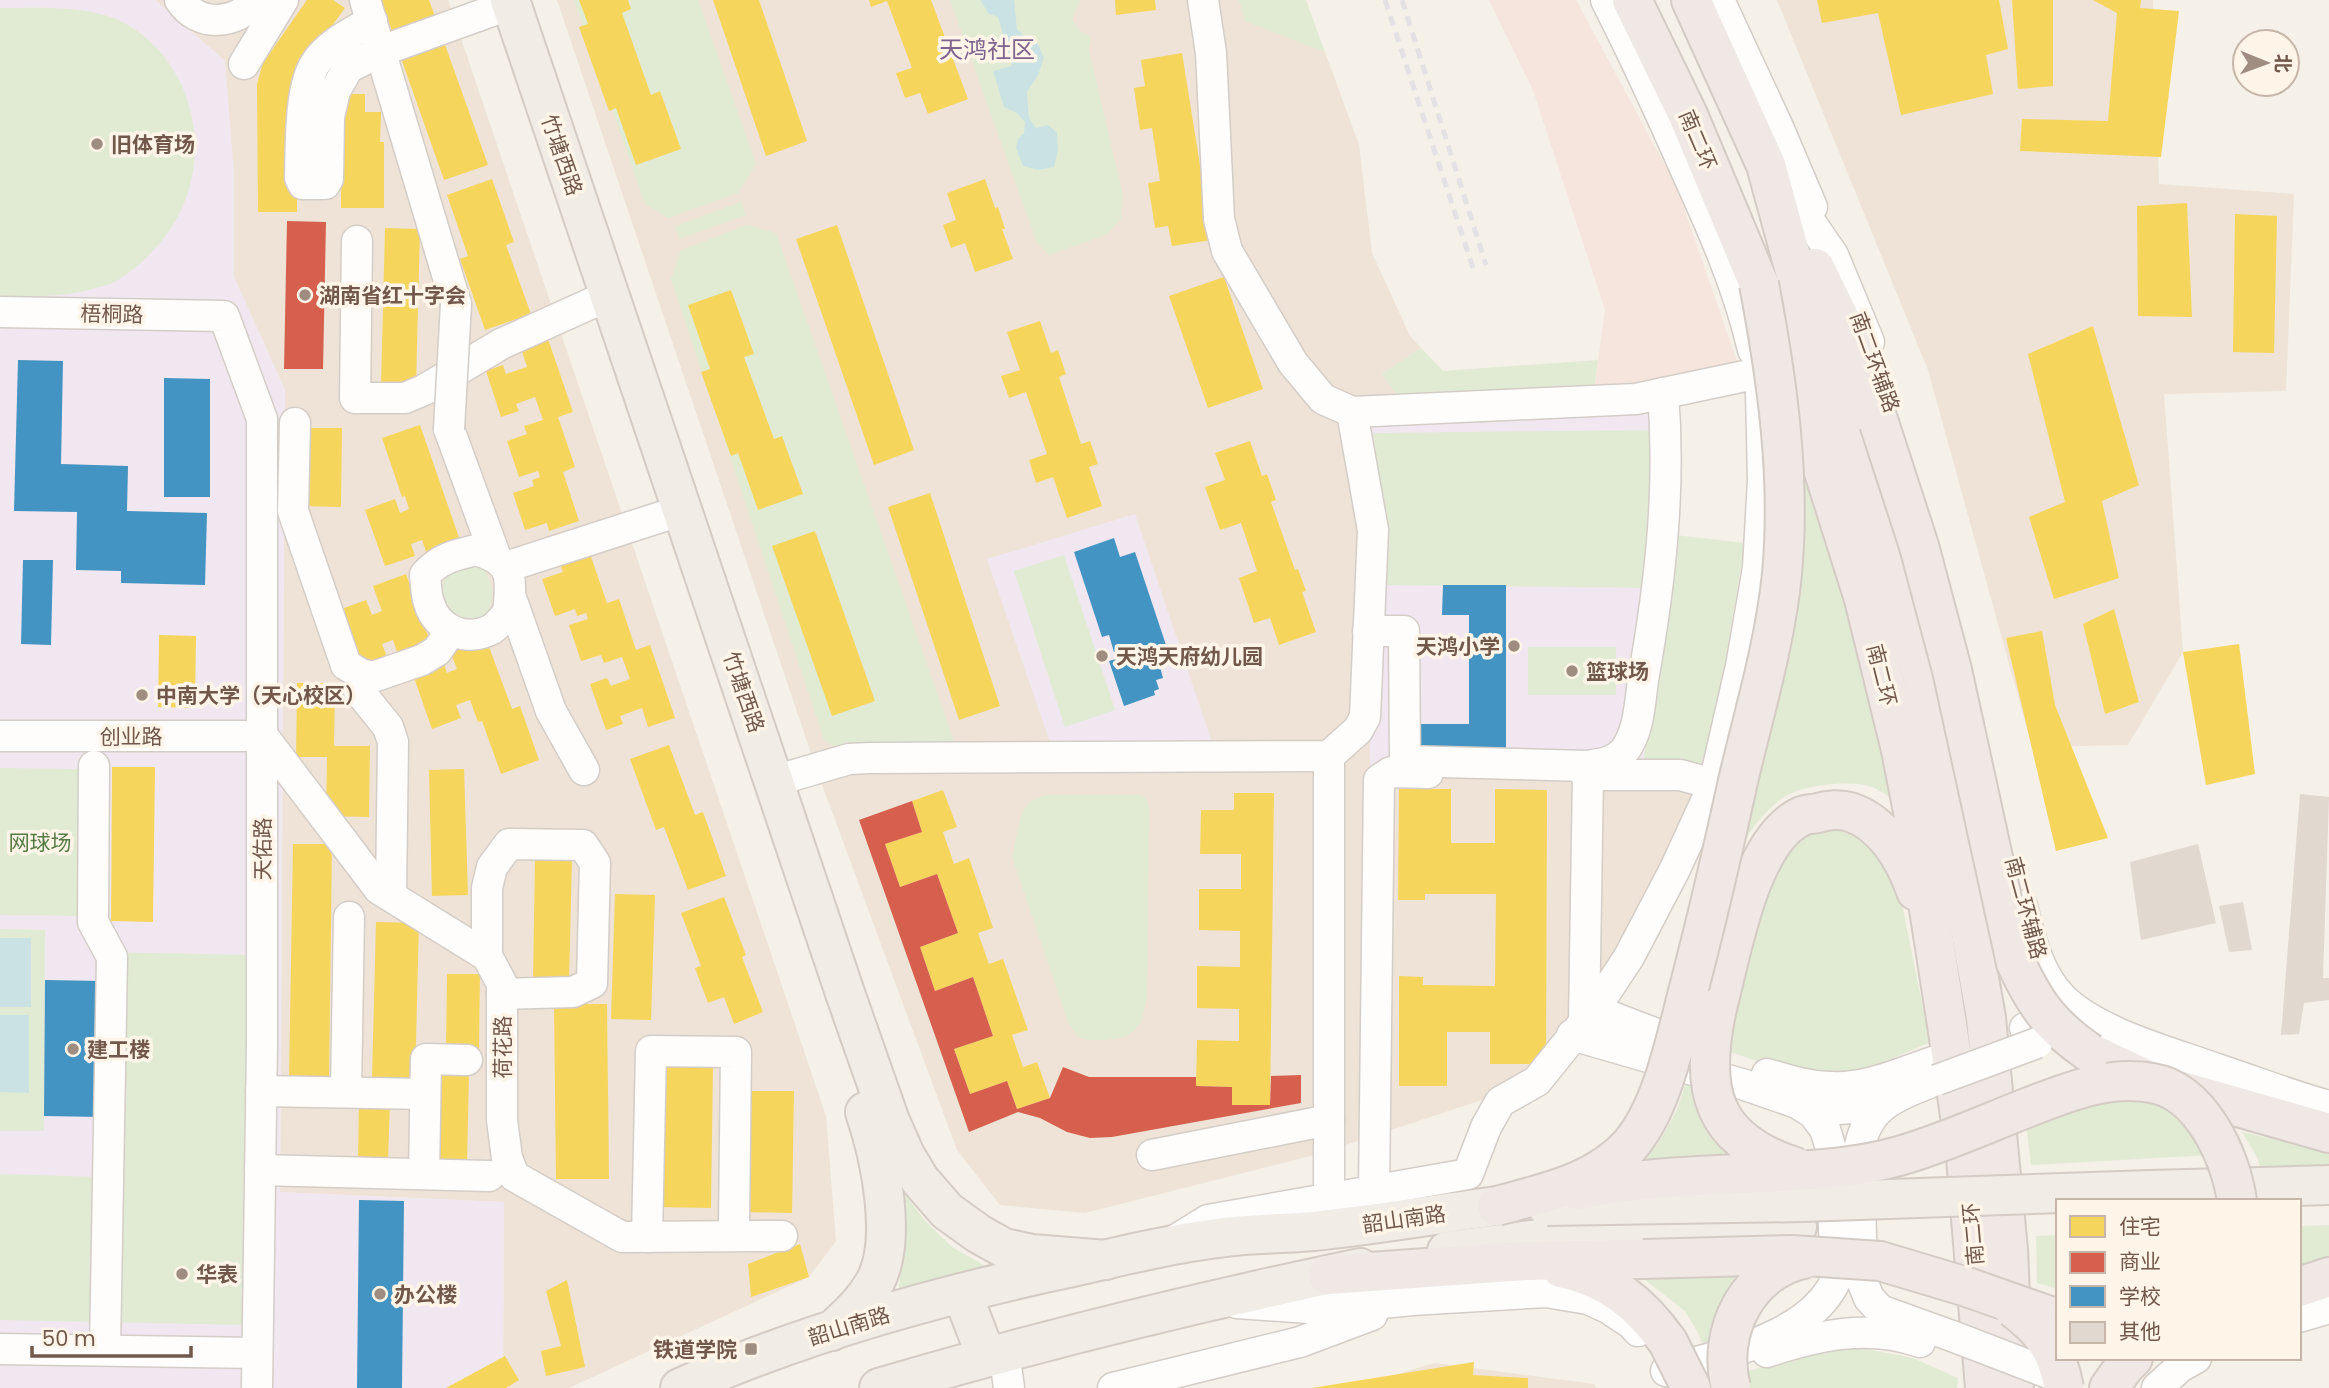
<svg xmlns="http://www.w3.org/2000/svg" width="2329" height="1388" viewBox="0 0 2329 1388" font-family="Poppins,'Noto Sans SC',sans-serif">
<style>
.residential{fill:#eee3d6}
.commercial{fill:#f5e5dc}
.education{fill:#f1e7f0}
.green{fill:#e1ebd3}
.water{fill:#cbe2e4}
.homes{fill:#f6d55c}
.shops{fill:#d6604d}
.schools{fill:#4393c3}
.building{fill:#e1d8d0}
.lines{fill:none;stroke-linecap:round;stroke-linejoin:round}
.minor-casing{stroke:#d4cdc7;stroke-width:33}
.major-casing{stroke:#d4cbc5;stroke-width:42}
.highway-casing{stroke:#d4cbc5;stroke-width:42}
.minor{stroke:#fefdfc;stroke-width:30}
.major{stroke:#f1ece5;stroke-width:38}
.highway{stroke:#efe8e4;stroke-width:38}
.rail{stroke:#e4e1e4;stroke-width:5;stroke-dasharray:10 7;stroke-linecap:butt}
.minor-bridge-casing{stroke:#d4cdc7;stroke-width:33;stroke-linecap:butt}
.major-bridge-casing{stroke:#d4cbc5;stroke-width:42;stroke-linecap:butt}
.highway-bridge-casing{stroke:#d4cbc5;stroke-width:42;stroke-linecap:butt}
.minor-bridge{stroke:#fefdfc;stroke-width:30}
.major-bridge{stroke:#f1ece5;stroke-width:38}
.highway-bridge{stroke:#efe8e4;stroke-width:38}
.poi-dot{fill:#9f8d82;stroke:#fef5e8;stroke-width:2.5}
.labels{text-anchor:middle;dominant-baseline:central;stroke-width:7;stroke-linejoin:round;paint-order:stroke}
.street-label{font-size:21px;fill:#71584b;stroke:#fef5e8}
.poi-label{font-size:21px;font-weight:bold;fill:#71584b;stroke:#fef5e8;text-anchor:start}
.park-label{font-size:21px;fill:#567b46;stroke:#fef5e8}
.quarter-label{font-size:24px;fill:#7f638d;stroke:#fef5e8}
</style>
<rect width="100%" height="100%" fill="#f5f0e8"/>
<g class="residential">
<path d="M155 0H448L826 1116 836 1241 809 1277 569 1388H503L504 1202 280 1192 285 390 234 277 225 61Z"/>
<path d="M557 0H1239L1246 21 1325 52 1359 145 1372 253 1410 336 1421 348 1382 374 1400 399 1370 765 1706 775 1611 970 1546 1064 1494 1096 1318 1154 1085 1213 1000 1205 957 1150 817 771Z"/>
<path d="M1777 0H2153L2159 184 2294 194 2286 391 2164 394 2183 652 2128 745 2032 747 1928 370Z"/>
<path d="M1435 1363 1594 1384 1596 1388H1351Z"/>
</g>
<path class="commercial" d="M1489 0H1576L1677 188 1739 367 1669 382 1594 390 1605 310 1533 90Z"/>
<g class="education">
<path d="M0 0H155L225 61 234 174V277L285 390 280 1192 504 1202 503 1388H0Z"/>
<path d="M1669 382 1677 517 1642 771 1370 766 1368 401 1622 389Z"/>
<path d="M1135 514 1216 754H1054L987 559Z"/>
</g>
<g class="green">
<path d="M574 0H698L756 164 738 193 668 218 645 204Z"/>
<path d="M950 0H1080L1072 20 1080 31 1091 37 1089 51 1123 196 1121 218 1108 234 1049 255 1037 243Z"/>
<path d="M1239 0H1306L1325 52 1245 21Z"/>
<path d="M0 8C36 8 82 5 116 19 183 49 211 131 186 198 174 232 145 264 115 282 109 285 101 286 95 288 63 298 33 296 0 296Z"/>
<path d="M741 202 746 215 679 239 675 226Z"/>
<path d="M747 225 776 233 956 747 836 748 824 740 671 279 681 250Z"/>
<path d="M1421 348 1443 371 1598 360 1594 390 1400 399 1382 374Z"/>
<path d="M1655 430 1654 588 1383 585 1384 507 1373 433Z"/>
<path d="M1794 439 1841 579 1867 678 1893 799C1886 795 1877 788 1869 786 1848 780 1803 785 1784 797 1763 811 1749 834 1735 854Z"/>
<path d="M1675 535 1745 543 1706 775 1642 771Z"/>
<path d="M1064 555 1115 710 1065 727 1014 571Z"/>
<path d="M454 564 481 565C516 613 459 647 445 598 440 584 445 575 454 564Z"/>
<rect x="1528" y="647" width="88" height="48"/>
<path d="M0 768 82 769 80 916 0 915Z"/>
<path d="M1046 795H1142L1147 801 1149 809 1147 998 1141 1023 1128 1036 1107 1040H1089L1078 1037 1068 1022 1012 857 1022 812 1032 800Z"/>
<path d="M1846 818 1893 860 1930 1042C1900 1055 1869 1071 1836 1074 1805 1076 1748 1059 1719 1048L1774 847Z"/>
<path d="M0 929 45 930 44 1131H0Z"/>
<path d="M104 952 250 955 246 1325 0 1320V1174L100 1177Z"/>
<path d="M1692 1064 1740 1163 1635 1168 1658 1144 1677 1110Z"/>
<path d="M2092 1099C2125 1100 2163 1097 2188 1124 2196 1133 2203 1145 2211 1155L2031 1165 2026 1124Z"/>
<path d="M2242 1132 2329 1152V1167H2260L2256 1155Z"/>
<path d="M904 1193 925 1221 952 1247 989 1268 898 1295 906 1226Z"/>
<path d="M2329 1225V1257L2299 1266V1226Z"/>
<path d="M2058 1235V1289L2037 1283 2036 1236Z"/>
<path d="M1755 1268 1714 1370 1697 1331 1685 1311 1639 1275Z"/>
<path d="M1846 1345 1913 1358 1958 1378 1957 1388H1745L1741 1373Z"/>
</g>
<g class="water">
<path d="M980 0H1014L1017 29 1026 38 1038 44 1044 58 1038 75 1027 92 1029 118 1036 128 1048 125 1057 133 1058 149 1054 167 1038 170 1023 166 1016 148 1018 139 1024 133 1025 122 1017 113 1004 107 993 71 1012 66 998 17 989 14Z"/>
<rect x="0" y="938" width="31" height="69"/>
<path d="M0 1015H29V1093L0 1092Z"/>
</g>
<g class="homes">
<path d="M307 0H333L345 8 296 75 290 93V147H297V212H258L257 84 263 63Z"/>
<path d="M381 0H429L436 19 393 34Z"/>
<path d="M579 0H628L631 9 622 13 651 95 660 91 681 149 636 165 616 108 609 111 579 27 588 24Z"/>
<path d="M713 0H759L807 141 766 156Z"/>
<path d="M869 0H931L968 99 928 114 920 93 905 98 896 73 912 68 887 1 871 7Z"/>
<path d="M1115 0H1155L1156 10 1116 15Z"/>
<path d="M1817 0H1999L2008 49 1986 55 1993 94 1901 115 1878 13 1822 23Z"/>
<path d="M2012 0H2053V86L2018 89Z"/>
<path d="M2093 0H2141L2140 8 2179 11 2161 157 2020 151 2022 119 2108 121 2117 13Z"/>
<path d="M444 42 488 165 444 180 401 58Z"/>
<path d="M1182 53 1212 240 1172 246 1168 226 1155 228 1148 183 1160 181 1152 128 1140 130 1134 88 1145 86 1141 60Z"/>
<path d="M341 94H365V112H381L380 142H384V208H341Z"/>
<path d="M492 179 514 242 506 245 531 314 485 330 460 259 468 256 447 195Z"/>
<path d="M985 179 995 208 998 207 1005 229H1002L1013 259 975 272 965 243 951 248 943 225 956 220 947 193Z"/>
<path d="M2187 203 2192 317 2138 316 2137 206Z"/>
<path d="M2235 214 2277 216 2274 353 2233 352Z"/>
<path d="M837 225 914 450 874 465 796 239Z"/>
<path d="M385 228 420 229 416 386 381 385Z"/>
<path d="M1224 277 1263 389 1208 408 1169 296Z"/>
<path d="M731 290 754 354 744 357 774 439 782 436 803 494 758 510 738 453 731 456 701 372 710 369 688 305Z"/>
<path d="M1040 321 1051 353 1058 350 1066 374 1059 377 1081 444 1090 441 1098 464 1089 467 1102 506 1067 518 1053 477 1036 483 1029 460 1047 454 1026 392 1009 398 1001 376 1020 370 1007 332Z"/>
<path d="M2093 326 2139 485 2102 501 2119 578 2054 599 2029 517 2065 502 2028 354Z"/>
<path d="M548 339 573 412 558 417 575 467 563 472 579 521 549 531 547 523 525 530 513 493 534 486 532 480 540 477 538 471 519 477 507 441 527 434 524 426 543 420 535 397 516 404 519 411 501 417 486 371 503 365 506 374 527 367 521 348Z"/>
<path d="M420 425 463 549 429 560 422 540 411 544 415 556 385 566 365 510 395 499 400 513 409 509 405 496 402 497 382 438Z"/>
<path d="M301 428H342L341 507 300 506Z"/>
<path d="M1250 441 1262 476 1267 474 1276 500 1271 502 1295 570 1298 569 1306 591 1302 592 1316 632 1279 645 1270 618 1254 623 1239 578 1257 571 1241 523 1220 530 1205 487 1225 480 1215 453Z"/>
<path d="M930 493 1000 706 959 720 888 507Z"/>
<path d="M815 531 875 701 832 716 772 546Z"/>
<path d="M590 554 607 603 619 599 636 650 650 645 675 718 648 727 642 708 620 716 623 724 606 730 590 684 607 678 611 686 630 679 622 657 604 663 601 655 581 661 569 625 588 619 586 613 577 616 575 609 555 616 542 579 563 572 560 564Z"/>
<path d="M406 574 433 649 400 660 393 640 382 644 387 657 356 668 336 611 366 600 372 615 382 611 373 586Z"/>
<path d="M2114 609 2139 702 2105 714 2083 624Z"/>
<path d="M2042 631 2055 705 2108 838 2056 851 2006 638Z"/>
<path d="M159 635 196 636 195 708 158 707Z"/>
<path d="M485 636 512 709 520 706 539 760 501 774 482 721 478 722 470 700 456 705 461 718 432 729 412 672 443 661 447 673 457 669 449 648Z"/>
<path d="M2239 644 2255 774 2206 785 2183 652Z"/>
<path d="M297 683H335L334 746H370L369 817 326 816 327 757H296Z"/>
<path d="M669 745 695 815 703 812 726 876 688 890 664 827 656 830 630 759Z"/>
<path d="M112 767H155L153 922 111 921Z"/>
<path d="M464 769 468 895 432 896 429 770Z"/>
<path d="M1399 789H1451V843H1495V789L1547 790 1546 1064H1490V1032H1447V1086H1399V976L1423 977V985L1495 986 1496 894H1425V900H1398Z"/>
<path d="M943 790 957 827 943 832 954 864 969 858 993 928 978 933 989 964 1003 959 1028 1030 1012 1035 1023 1067 1037 1062 1050 1098 1017 1109 1007 1081 970 1094 954 1049 993 1036 973 977 935 991 920 947 958 933 937 874 900 887 885 844 922 832 912 801Z"/>
<path d="M1234 793H1274L1270 1105H1232V1087L1196 1086 1197 1040 1239 1041V1009L1197 1008V966L1240 967V931L1199 930V889H1241V854H1200L1201 810H1234Z"/>
<path d="M293 844H332L329 1083 289 1082Z"/>
<path d="M535 857 572 858 569 983H533Z"/>
<path d="M615 894 655 895 651 1020 611 1019Z"/>
<path d="M724 897 746 955 742 957 763 1012 734 1024 724 997 708 1003 695 968 701 966 681 913Z"/>
<path d="M376 922 419 923 415 1079 372 1078Z"/>
<path d="M447 974H480L479 1050H446Z"/>
<path d="M554 1004H607L609 1179H556Z"/>
<path d="M658 1064 713 1065 711 1208 656 1207Z"/>
<path d="M436 1074H469L467 1164H435Z"/>
<path d="M748 1091H794L792 1213 746 1212Z"/>
<path d="M359 1099 390 1100 388 1161H358Z"/>
<path d="M800 1244 809 1277 751 1297 748 1264Z"/>
<path d="M567 1280 585 1367 546 1376 541 1351 561 1346 546 1291Z"/>
<path d="M505 1356 519 1380 506 1388H446Z"/>
<path d="M1474 1362 1473 1375 1528 1378V1388H1312Z"/>
</g>
<g class="shops">
<path d="M287 221 326 222 323 369H284Z"/>
<path d="M912 801 922 832 885 844 900 887 937 874 958 933 920 947 935 991 973 977 993 1036 954 1049 970 1094 1007 1081 1017 1109 1050 1098 1063 1067 1089 1077H1196V1086L1232 1087V1105H1270L1271 1076 1301 1075V1103L1112 1137 1090 1138 1067 1132 1040 1118 1018 1112 969 1132 859 820Z"/>
</g>
<g class="schools">
<path d="M18 360 63 361 61 464 128 466 127 511 207 513 205 585 121 583V571L76 570 77 512 14 511Z"/>
<path d="M164 378 210 379V497H164Z"/>
<path d="M1114 538 1120 557 1135 552 1169 654 1163 656 1166 665 1160 667 1163 678 1156 680 1159 689 1154 691 1155 695 1124 706 1109 661 1116 659 1109 635 1102 637 1074 552Z"/>
<path d="M23 560H53L51 645 21 644Z"/>
<path d="M1443 585H1506V757H1419V724H1469V615H1442Z"/>
<path d="M45 980 103 981 101 1117 44 1116Z"/>
<path d="M359 1200 404 1201 402 1388H357Z"/>
</g>
<g class="building">
<path d="M2300 794 2329 797 2323 978H2329V1000L2304 1003 2299 1034 2281 1035Z"/>
<path d="M2198 844 2216 923 2141 940 2130 862Z"/>
<path d="M2243 902 2252 950 2229 952 2219 906Z"/>
</g>
<g class="lines">
<g class="minor-casing">
<g id="minor">
<path d="M180 0C198 28 237 25 256 0"/>
<path d="M365 0 456 304"/>
<path d="M1203 0 1211 53 1219 219 1227 251 1293 363 1323 399 1352 412 1636 399 1759 373"/>
<path d="M1606 0C1635 57 1662 116 1688 175 1714 232 1739 289 1753 350"/>
<path d="M1719 0 1778 127 1812 207"/>
<path d="M372 21C353 32 327 44 315 64 299 89 301 148 300 178L303 184H325L328 179 329 117 335 91 348 68 381 51 492 11"/>
<path d="M244 64 283 0"/>
<path d="M1770 171 1802 210 1833 255 1869 342"/>
<path d="M357 241 355 398H405L424 390 501 344 592 303"/>
<path d="M0 312 224 316 262 419V1043L257 1388"/>
<path d="M295 423 293 511 346 665 361 674 373 677 422 660 437 651 450 632"/>
<path d="M449 429 495 555"/>
<path d="M476 550C514 561 512 578 508 613 503 618 498 625 492 629 466 643 437 630 429 603 426 595 426 584 425 575 440 558 455 555 476 550Z"/>
<path d="M506 567 664 516"/>
<path d="M510 595 551 711 584 770"/>
<path d="M1368 631H1404L1405 761 1586 766C1600 764 1614 763 1624 751 1639 733 1640 702 1643 680 1660 585 1671 490 1663 393"/>
<path d="M359 691 388 727 393 742 391 896"/>
<path d="M0 736H263L379 889 487 956 502 984V1120L507 1158 514 1176 622 1237 782 1236"/>
<path d="M94 766 93 922 112 957 105 1350"/>
<path d="M1586 775H1680L1714 784"/>
<path d="M774 781 849 759 870 758 1329 756 1358 730 1365 717 1373 530 1352 412"/>
<path d="M2022 906C2030 938 2038 973 2062 998 2097 1033 2170 1052 2217 1069 2254 1081 2291 1096 2329 1106"/>
<path d="M487 956V888L492 867 509 844 583 845 595 863 592 983 573 992 502 994"/>
<path d="M1594 1010 1693 1048"/>
<path d="M1584 1022 1588 775"/>
<path d="M2025 1028 2067 1011"/>
<path d="M1572 1035 1745 1085 1797 1103 1813 1113 1825 1129 1831 1149 1836 1280C1809 1338 1722 1354 1666 1371"/>
<path d="M1767 1074C1788 1080 1809 1087 1831 1087 1867 1089 1902 1072 1936 1061"/>
<path d="M1929 1083C1892 1098 1866 1107 1859 1151L1862 1281 1869 1298 1880 1310 1952 1336"/>
<path d="M261 1091 425 1094"/>
<path d="M346 1092 349 917"/>
<path d="M1797 1103C1829 1111 1857 1112 1888 1099"/>
<path d="M1152 1155 1329 1120"/>
<path d="M260 1170 489 1176"/>
<path d="M424 1174 426 1059 467 1060"/>
<path d="M1374 1190 1379 780 1391 772 1428 773"/>
<path d="M1329 1198V756"/>
<path d="M647 1237 651 1051 736 1052 734 1226"/>
<path d="M1174 1241 1208 1220 1468 1174 1486 1127 1500 1102 1537 1081 1594 1010 1629 957 1675 869 1714 784 1741 666 1758 568 1763 480 1761 393"/>
<path d="M1237 1303 1322 1309 1412 1300 1546 1292 1588 1299 1608 1308 1632 1324 1638 1331"/>
<path d="M2299 1317 2329 1308"/>
<path d="M0 1349 256 1353"/>
<path d="M1004 1351 1009 1388"/>
<path d="M1767 1352C1818 1335 1868 1324 1920 1342"/>
<path d="M1113 1388 1300 1342 1372 1315"/>
<path d="M2157 1388 2180 1367 2196 1358"/>
</g>
</g>
<g class="major-casing">
<g id="major">
<path d="M510 0 846 996 890 1121 905 1155 920 1180 947 1211 979 1234 1004 1248 1032 1254 1106 1260"/>
<path d="M2150 1190 2329 1185"/>
<path d="M1447 1251 1553 1237 1797 1227"/>
<path d="M962 1293 986 1356"/>
<path d="M832 1331C849 1315 864 1302 875 1282 898 1239 880 1156 865 1112"/>
<path d="M680 1388C805 1332 940 1295 1073 1267 1121 1256 1170 1244 1218 1238 1250 1233 1282 1234 1313 1231 1375 1225 1436 1214 1497 1206"/>
<path d="M879 1388C1038 1341 1198 1302 1360 1268"/>
</g>
</g>
<g class="highway-casing">
<g id="highway">
<path d="M1632 0 1688 115 1782 339 1864 599 1901 750 1917 832 1948 1031 1966 1158 1985 1388"/>
<path d="M1691 0 1766 165 1799 286 1885 542 1922 676 1952 825 1986 1018 2008 1250 2014 1388"/>
<path d="M1815 268 1851 342 1879 423"/>
<path d="M1717 1008C1731 956 1749 840 1802 816 1806 814 1813 814 1818 813 1827 810 1840 809 1850 812 1884 823 1905 859 1916 891"/>
<path d="M2090 1053 2154 1083 2329 1133"/>
<path d="M1561 1268C1608 1277 1641 1304 1668 1342"/>
<path d="M1328 1275 1525 1261 1643 1259"/>
<path d="M2299 1287 2329 1277"/>
<path d="M2109 1388 2124 1367 2133 1358"/>
</g>
</g>
<use href="#minor" class="minor"/>
<use href="#major" class="major"/>
<use href="#highway" class="highway"/>
<g class="rail">
<path d="M1385 0 1473 268"/>
<path d="M1402 0 1486 265"/>
</g>
<g class="minor-bridge-casing">
<g id="minor-bridge">
<path d="M449 429 456 304"/>
<path d="M1937 1080 2037 1043"/>
<path d="M1952 1336 2051 1374"/>
</g>
</g>
<g class="major-bridge-casing">
<path id="major-bridge" d="M1547 1206 1803 1202 2150 1190"/>
</g>
<g class="highway-bridge-casing">
<g id="highway-bridge">
<path d="M1879 423 1919 546 1952 670 2016 963C2036 1006 2051 1026 2090 1053"/>
<path d="M1717 1008C1699 1091 1711 1141 1798 1168"/>
<path d="M1578 1190C1643 1176 1712 1176 1779 1172 1819 1170 1860 1167 1899 1156 1942 1144 1983 1125 2024 1109 2065 1093 2107 1075 2152 1083 2201 1091 2231 1157 2237 1201"/>
<path d="M1497 1206C1544 1193 1596 1183 1630 1145 1663 1107 1676 1037 1689 988 1707 919 1723 850 1738 781 1754 713 1775 644 1782 574 1791 477 1777 379 1759 284"/>
<path d="M1643 1259 1792 1255 1880 1261 1967 1287 2058 1319"/>
<path d="M2013 1308C2044 1331 2057 1350 2064 1388"/>
<path d="M1668 1342 1691 1388"/>
<path d="M1731 1388C1716 1332 1748 1269 1807 1258"/>
</g>
</g>
<use href="#minor-bridge" class="minor-bridge"/>
<use href="#major-bridge" class="major-bridge"/>
<use href="#highway-bridge" class="highway-bridge"/>
</g>
<g class="poi-dot">
<circle cx="97" cy="144" r="7"/>
<circle cx="305" cy="295" r="7"/>
<circle cx="1514" cy="646" r="7"/>
<circle cx="1102" cy="656" r="7"/>
<circle cx="1572" cy="671" r="7"/>
<circle cx="142" cy="695" r="7"/>
<circle cx="73" cy="1049" r="7"/>
<circle cx="182" cy="1274" r="7"/>
<circle cx="380" cy="1294" r="7"/>
<rect x="744" y="1342" width="14" height="14" rx="3.5"/>
</g>
<g class="labels">
<g class="street-label">
<text transform="translate(1698 140) rotate(67)">南二环</text>
<text transform="translate(562 155) rotate(71)">竹塘西路</text>
<text transform="translate(112 314) rotate(1)">梧桐路</text>
<text transform="translate(1875 362) rotate(70)">南二环辅路</text>
<text transform="translate(1882 675) rotate(76)">南二环</text>
<text transform="translate(744 692) rotate(71)">竹塘西路</text>
<text x="131" y="736">创业路</text>
<text transform="translate(262 849) rotate(-90)">天佑路</text>
<text transform="translate(2026 908) rotate(75)">南二环辅路</text>
<text transform="translate(502 1047) rotate(-90)">荷花路</text>
<text transform="translate(1404 1219) rotate(-8)">韶山南路</text>
<text transform="translate(1973 1234) rotate(-95)">南二环</text>
<text transform="translate(849 1326) rotate(-17)">韶山南路</text>
</g>
<g class="poi-label">
<text x="111" y="144">旧体育场</text>
<text x="319" y="295">湖南省红十字会</text>
<text x="1500" y="646" text-anchor="end">天鸿小学</text>
<text x="1116" y="656">天鸿天府幼儿园</text>
<text x="1586" y="671">篮球场</text>
<text x="156" y="695">中南大学（天心校区）</text>
<text x="87" y="1049">建工楼</text>
<text x="196" y="1274">华表</text>
<text x="394" y="1294">办公楼</text>
<text x="737" y="1349" text-anchor="end">铁道学院</text>
</g>
<g class="park-label">
<text x="40" y="842">网球场</text>
</g>
<g class="quarter-label">
<text x="987" y="49">天鸿社区</text>
</g>
</g>
<rect x="2056" y="1199" width="245" height="161" fill="#fef5e8" stroke="#c6b6a9" stroke-width="2"/>
<rect x="2070" y="1216" width="35" height="21" fill="#f6d55c" stroke="#c6b6a9" stroke-width="2"/>
<text x="2119" y="1234" font-size="21" fill="#71584b">住宅</text>
<rect x="2070" y="1252" width="35" height="21" fill="#d6604d" stroke="#c6b6a9" stroke-width="2"/>
<text x="2119" y="1269" font-size="21" fill="#71584b">商业</text>
<rect x="2070" y="1286" width="35" height="21" fill="#4393c3" stroke="#c6b6a9" stroke-width="2"/>
<text x="2119" y="1304" font-size="21" fill="#71584b">学校</text>
<rect x="2070" y="1322" width="35" height="21" fill="#e1d8d0" stroke="#c6b6a9" stroke-width="2"/>
<text x="2119" y="1339" font-size="21" fill="#71584b">其他</text>
<g transform="translate(2266 63) rotate(91)"><circle r="33" fill="#fef5e8" stroke="#c6b6a9" stroke-width="2"/>
<path d="M0-5L12 26L0 18L-12 26Z" fill="#9f8d82"/>
<text y="-10" font-size="19" font-weight="bold" text-anchor="middle" fill="#71584b">北</text>
</g>
<path d="M32 1346v10h159v-10" fill="none" stroke="#71584b" stroke-width="3.5"/>
<text x="42" y="1346" font-size="21" fill="#71584b" stroke="#fef5e8" stroke-width="5" paint-order="stroke">50 m</text>
</svg>
